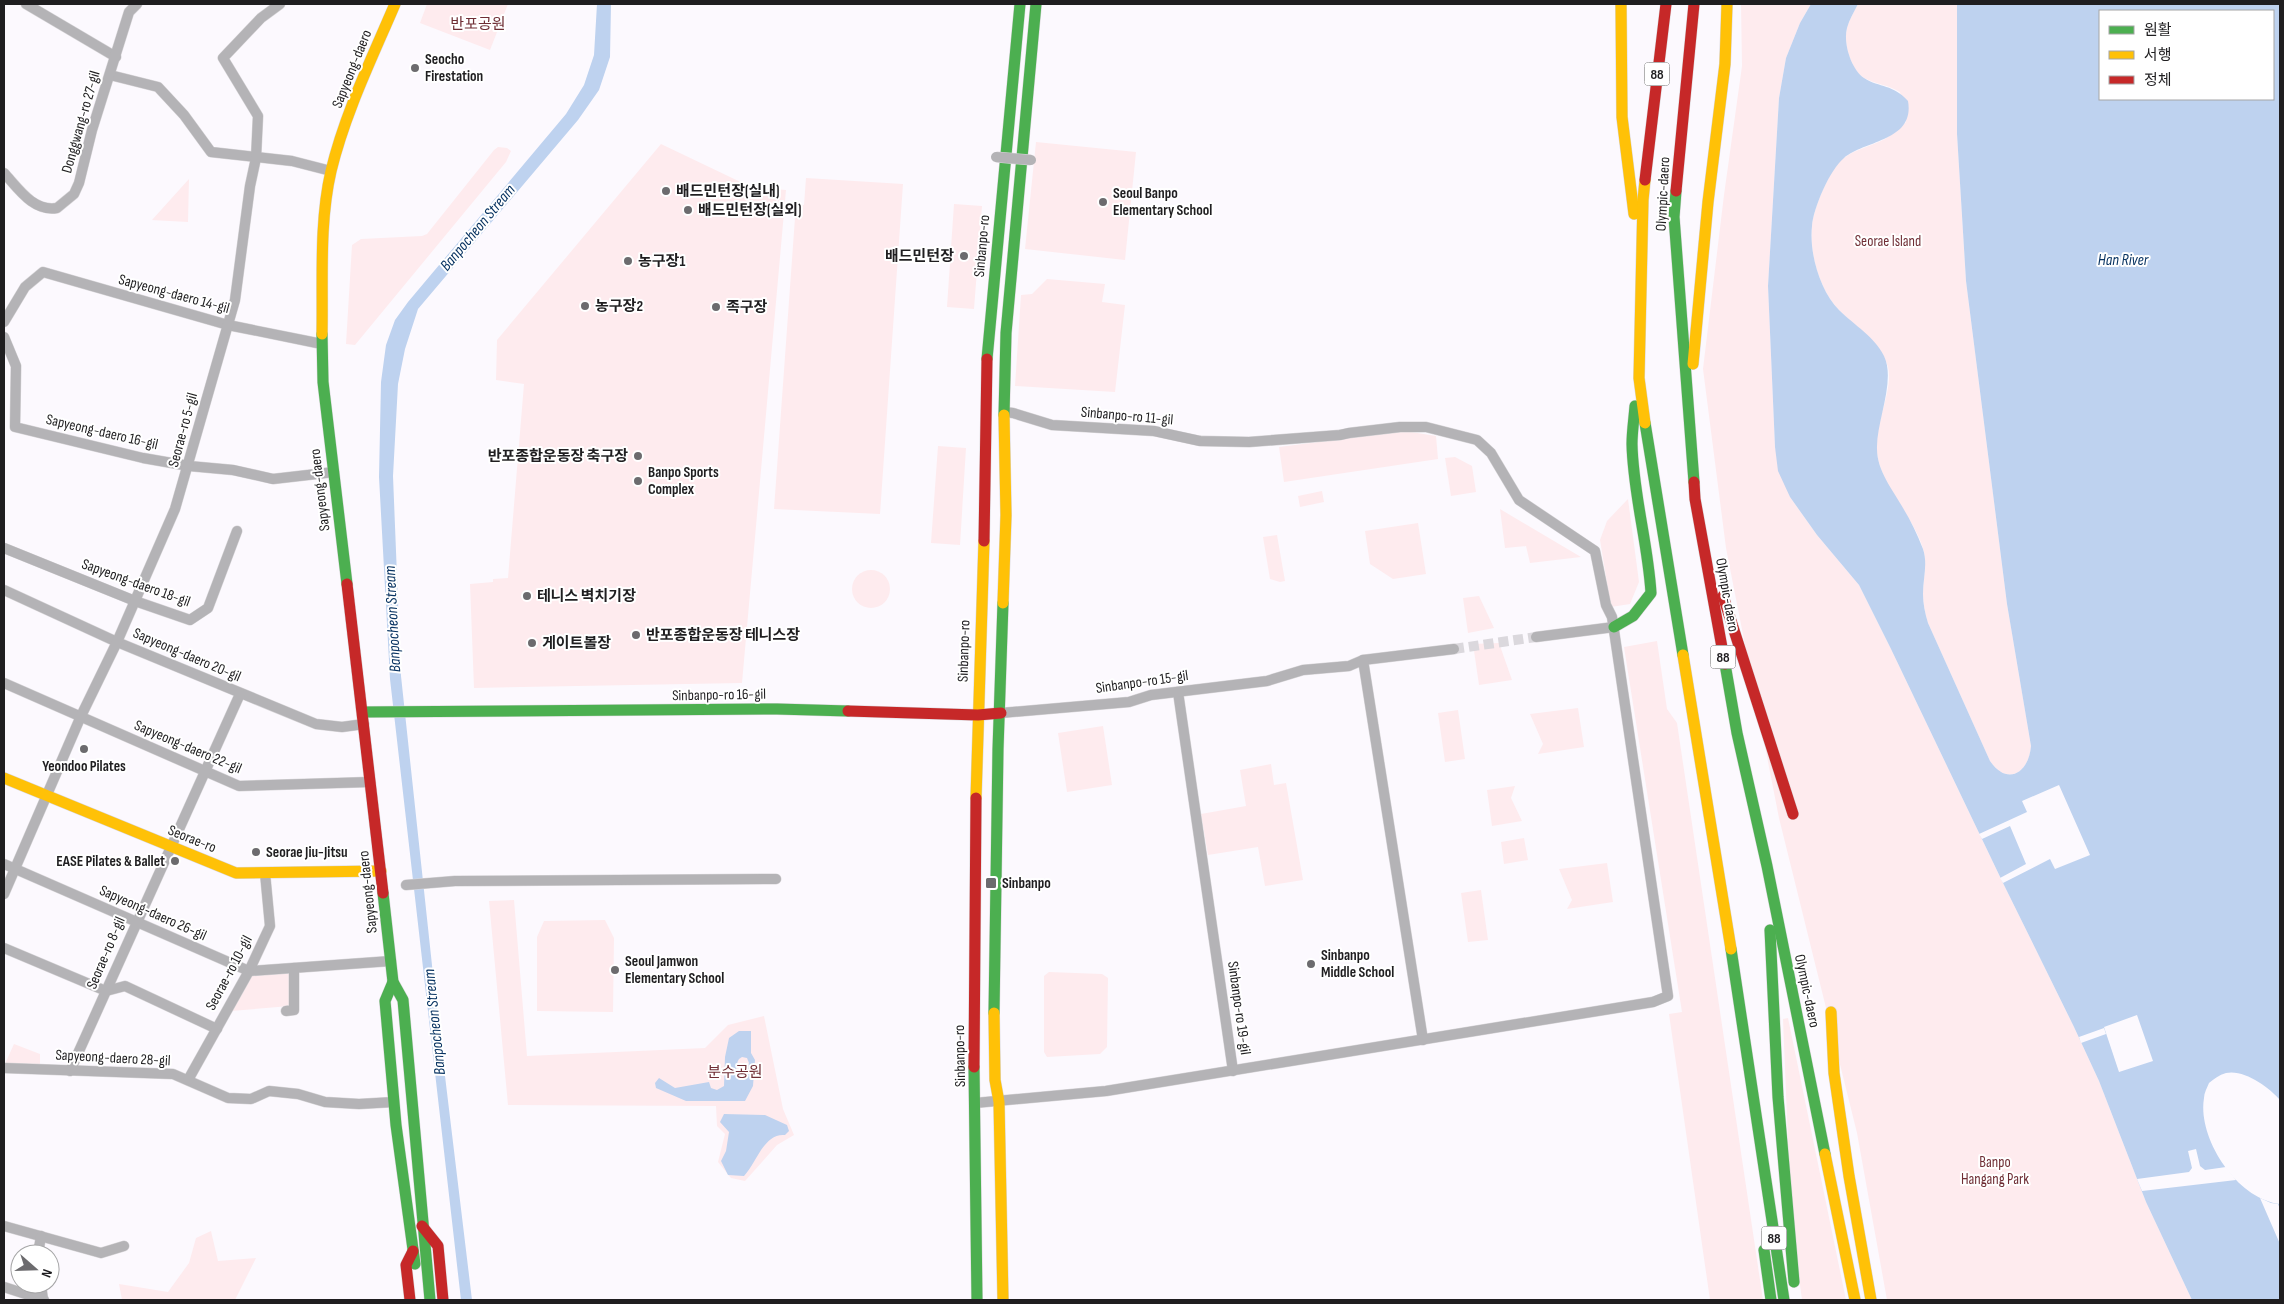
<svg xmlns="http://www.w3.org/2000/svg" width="2284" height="1304" viewBox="0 0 2284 1304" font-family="'Sofia Sans Condensed','Noto Sans KR',sans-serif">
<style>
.green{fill:#feebee}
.water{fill:#bed2ef;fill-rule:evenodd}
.pier{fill:#fcf9fe}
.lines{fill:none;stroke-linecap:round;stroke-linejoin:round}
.street-tunnel{stroke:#dbd8dd;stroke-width:10;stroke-dasharray:10 5;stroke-linecap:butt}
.street-casing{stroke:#d9d7da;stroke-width:11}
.fast-casing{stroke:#d9d7da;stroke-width:12}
.slow-casing{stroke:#d9d7da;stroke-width:12}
.jam-casing{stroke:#d9d7da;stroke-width:12}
.street{stroke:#b4b3b6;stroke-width:10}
.fast{stroke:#4caf50;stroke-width:11}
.slow{stroke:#ffc107;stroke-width:11}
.jam{stroke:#c62828;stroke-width:11}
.street-bridge-casing{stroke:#d9d7da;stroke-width:11;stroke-linecap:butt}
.street-bridge{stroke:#b4b3b6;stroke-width:10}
.poi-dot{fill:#6c6b6e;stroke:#fff;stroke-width:2}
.labels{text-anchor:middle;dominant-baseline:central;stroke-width:4;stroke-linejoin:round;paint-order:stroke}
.shield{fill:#fff;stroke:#626263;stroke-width:1}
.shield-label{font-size:14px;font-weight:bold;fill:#1f1e20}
.park-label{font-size:15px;fill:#6f2e35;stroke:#fff}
.poi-label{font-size:15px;font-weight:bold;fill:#1f1e20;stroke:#fff;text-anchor:start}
.street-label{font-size:15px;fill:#1f1e20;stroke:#fff}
.water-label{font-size:16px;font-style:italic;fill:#093462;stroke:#fff}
</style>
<rect width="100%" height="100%" fill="#fcf9fe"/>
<g class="green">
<path d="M427 4H508L490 50 420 23Z"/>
<path d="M1741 4H1811L1800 23 1786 58 1779 98 1768 286 1775 447 1790 497 1817 535 1859 585 1891 649 2003 883 2074 1027 2099 1081 2146 1202 2192 1300H1887L1857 1133 1779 818 1726 548 1703 369 1724 195 1742 66Z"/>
<path d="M1858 4H1957V134L1966 281 2007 604 2031 746C2029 772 2008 787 1990 761L1928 623C1925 613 1923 604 1923 594 1923 579 1927 566 1924 552 1915 517 1882 489 1877 453 1873 426 1894 390 1888 367 1881 341 1857 329 1839 310 1820 291 1809 253 1812 226 1813 210 1828 175 1838 163 1850 150 1870 147 1885 139 1893 134 1899 128 1906 122L1900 92C1889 85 1875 84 1864 78 1851 70 1843 43 1847 28 1849 20 1854 12 1858 4Z"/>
<path d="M1036 142 1136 152 1125 260 1025 249Z"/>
<path d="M661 144 751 187 786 190 742 683 474 688 470 584 493 582V579L508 578 524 384 496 380 497 340Z"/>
<path d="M498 147 507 148 511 151 506 162 355 345 346 344 352 245 361 239 422 236 427 234 494 150Z"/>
<path d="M806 178 903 184 880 514 774 509 796 204 804 205Z"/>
<path d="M189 179 188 222 151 220H152Z"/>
<path d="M954 204 982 206 974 309 947 307Z"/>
<path d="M1047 279 1105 284 1102 302 1125 305 1115 392 1015 386 1021 295 1032 294Z"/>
<path d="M1405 431 1436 436 1438 459 1284 482 1279 447Z"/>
<path d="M938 446 966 448 960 545 931 543Z"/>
<path d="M1455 457 1472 466 1476 492 1451 496 1445 458Z"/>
<path d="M1322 491 1324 502 1300 507 1298 496Z"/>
<path d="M1628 499 1639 582 1630 604 1611 607 1600 540 1607 521Z"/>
<path d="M1500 509 1581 557 1530 563 1526 546 1505 548Z"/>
<path d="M1418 523 1426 574 1393 579 1370 564 1365 531Z"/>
<path d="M1277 535 1285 581 1280 582 1270 579 1263 537Z"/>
<circle cx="871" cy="589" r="19"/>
<path d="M1479 596 1494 628 1468 633 1463 598Z"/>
<path d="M1657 641 1667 709 1677 723 1763 1300H1710L1669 1014 1682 1012 1624 647Z"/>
<path d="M1499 643 1512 680 1479 685 1473 644Z"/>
<path d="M1578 708 1584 747 1538 754 1543 744 1530 714Z"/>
<path d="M1458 710 1465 759 1445 762 1438 713Z"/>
<path d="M1103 726 1112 785 1067 792 1058 733Z"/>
<path d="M1271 764 1274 785 1286 783 1303 880 1265 886 1258 847 1208 855 1201 814 1246 806 1240 770Z"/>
<path d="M1515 786 1511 798 1522 821 1492 826 1487 790Z"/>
<path d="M1524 838 1528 860 1504 864 1501 842Z"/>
<path d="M1607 863 1613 902 1567 909 1572 900 1559 869Z"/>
<path d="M1481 890 1488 940 1468 942 1461 893Z"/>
<path d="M514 900 527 1056 705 1048 728 1025 764 1016 783 1109 794 1135 777 1145 745 1181 731 1178 718 1162 725 1134 717 1126 716 1106 508 1105 489 901Z"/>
<path d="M605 920 614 938 613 1012 537 1011V937L544 921Z"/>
<path d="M290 972V1006L231 1011 252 975Z"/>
<path d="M1049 972 1102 974 1108 978 1107 1047 1100 1054 1047 1057 1044 1052V976Z"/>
<path d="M1788 1018 1846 1300H1802L1791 1217 1783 1019Z"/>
<path d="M14 1044 40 1054V1065L4 1066Z"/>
<path d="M211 1231 218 1261 256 1258 235 1300H122L119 1284 168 1292 189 1263 196 1238Z"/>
</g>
<g class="water">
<path d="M597 4H611L610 57 599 90 578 120 418 309 405 349 398 384 393 476 401 676 435 993 472 1300H461L390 679 379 477 381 382 386 345 395 320 408 302 566 114 584 85 594 55Z"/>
<path d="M1811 4H1858C1854 12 1849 20 1847 28 1843 43 1851 69 1864 78 1880 88 1893 84 1908 101 1915 141 1866 140 1844 158 1830 169 1813 209 1812 226 1809 253 1820 291 1839 310 1854 325 1875 337 1884 356 1896 381 1876 422 1877 449 1877 471 1893 490 1903 508 1911 521 1917 534 1923 549 1928 564 1923 578 1923 594 1923 604 1925 613 1928 623L1990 761C2008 787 2029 772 2031 746L2007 604 1966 281 1957 134V4H2280V1100C2269 1087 2244 1069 2226 1073 2219 1075 2214 1079 2209 1083 2207 1088 2204 1093 2204 1098 2197 1139 2238 1200 2280 1204V1300H2192L2146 1202 2099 1081 2074 1027 2003 883 1891 649 1859 585 1817 535 1790 497 1778 471 1775 447 1768 286 1779 98 1786 58 1800 23ZM2100 11H2273V99H2100ZM2137 1015 2153 1061 2119 1072 2104 1027Z"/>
<path d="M739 1031H751V1053L755 1060 753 1086 745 1101H686L656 1088 655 1083 659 1078 675 1088 709 1082 711 1088 717 1090 724 1086 725 1057 729 1038ZM742 1057 747 1058 749 1063 745 1075 741 1076C735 1071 735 1066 739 1059Z"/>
<path d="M724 1114 765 1115 787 1125 789 1131 785 1135C764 1133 757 1162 744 1176L728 1175 721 1161 726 1151 729 1132 720 1122Z"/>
</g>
<g class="pier">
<path d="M2059 785 2090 855 2055 869 2050 859 2003 883 2000 878 2026 864 2010 826 1982 839 1979 834 2027 812 2022 801Z"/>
<path d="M2104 1028 2106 1034 2081 1043 2079 1037Z"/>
<path d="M2196 1149 2200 1166 2205 1170 2226 1167 2236 1180 2142 1191 2137 1179 2189 1172 2192 1168 2188 1151Z"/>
<path d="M2260 1198 2271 1203 2278 1204 2280 1209V1244Z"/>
</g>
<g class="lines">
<path class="street-tunnel" d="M1454 649 1536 637"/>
<g class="street-casing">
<g id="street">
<path d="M26 4 116 57"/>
<path d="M110 75 158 87 184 115 211 152 292 161 331 171"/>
<path d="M4 173C18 188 33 212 57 208L74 194 79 183 92 130 129 12 137 4"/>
<path d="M4 322 25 287 43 272 228 325 322 344"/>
<path d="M4 337 16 366 15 427 143 458 189 466 233 470 273 479 334 472"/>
<path d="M4 548 135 601 190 620 208 608 237 531"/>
<path d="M4 590 117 642 316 724 342 727 364 724"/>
<path d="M1536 637 1614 627"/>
<path d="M1363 660 1454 649"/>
<path d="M4 683 239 786 370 782"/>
<path d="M1178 692 1233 1071"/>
<path d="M1001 713 1129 702 1151 695 1267 681 1303 670 1349 666 1363 660 1423 1040"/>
<path d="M4 864 249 971 391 961"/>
<path d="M406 885 455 881 776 879"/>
<path d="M4 894 81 716 117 642 175 509 235 300 250 186 256 158 258 116 223 58 261 18 280 4"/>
<path d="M4 948 106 991 125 986 217 1029"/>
<path d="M286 1011 294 1010V968"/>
<path d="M4 1068 173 1074 228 1098 251 1099 269 1091 298 1094 325 1102 359 1104 394 1102"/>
<path d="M70 1071 240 694"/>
<path d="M188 1080 249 971 270 926 265 873"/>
<path d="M975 1103 1106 1091 1653 1002 1668 996 1612 617 1606 605 1595 551 1519 500 1491 453 1477 440 1426 427H1400L1349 433 1340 435 1249 442 1200 441 1154 431 1052 425 1013 413 1004 412"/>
<path d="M4 1226 101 1253 124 1246"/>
<path d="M38 1254 41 1236"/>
<path d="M41 1284 43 1300"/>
<path d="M4 1287 44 1300"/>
</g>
</g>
<g class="fast-casing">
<g id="fast">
<path d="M1676 191 1674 217 1694 482"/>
<path d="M322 334 323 382 347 584"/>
<path d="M987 359 1020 4"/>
<path d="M1004 415 1006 333 1036 4"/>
<path d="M1645 423 1683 655"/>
<path d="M1614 627 1633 616 1651 593C1648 543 1633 494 1632 444 1632 432 1634 419 1635 406"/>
<path d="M1725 664 1737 733 1767 866 1825 1154"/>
<path d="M363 712 777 709 848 711"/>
<path d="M383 893 393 982 403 1000 430 1300"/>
<path d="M1770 930 1778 1097 1794 1282"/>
<path d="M1731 949 1784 1300"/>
<path d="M393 982 385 1001 396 1125 415 1264"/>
<path d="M994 1013 998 749 1003 603"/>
<path d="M974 1067 977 1300"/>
<path d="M1764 1250 1771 1300"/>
</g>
</g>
<g class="slow-casing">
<g id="slow">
<path d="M1621 4 1622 117 1634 214"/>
<path d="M1645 180 1643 200 1639 378 1645 423"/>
<path d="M322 334C323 280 319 223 331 171 345 113 372 58 395 4"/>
<path d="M1693 364 1708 202 1725 64 1727 4"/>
<path d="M1003 603 1006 515 1004 415"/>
<path d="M1683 655 1731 949"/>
<path d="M4 778 236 873 381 871"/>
<path d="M976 798 984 541"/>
<path d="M1831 1012 1834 1073 1849 1176 1871 1300"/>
<path d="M994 1013 995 1080 999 1102 1003 1300"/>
<path d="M1825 1154 1855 1300"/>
</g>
</g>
<g class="jam-casing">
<g id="jam">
<path d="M1645 180 1666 4"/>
<path d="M1676 191 1694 4"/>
<path d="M1694 482 1695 499 1725 664"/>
<path d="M984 541 987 359"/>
<path d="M347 584 383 893"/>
<path d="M1723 596 1793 814"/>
<path d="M848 711 978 715 1001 713"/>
<path d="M974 1067 976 798"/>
<path d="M422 1226 438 1246 443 1300"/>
<path d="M410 1300 406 1265 413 1251"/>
</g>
</g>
<use href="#street" class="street"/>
<use href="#fast" class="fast"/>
<use href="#slow" class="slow"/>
<use href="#jam" class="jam"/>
<g class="street-bridge-casing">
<path id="street-bridge" d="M996 157 1031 160"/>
</g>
<use href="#street-bridge" class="street-bridge"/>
</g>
<g class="poi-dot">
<circle cx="415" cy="68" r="5"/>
<circle cx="666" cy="191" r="5"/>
<circle cx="1103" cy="202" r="5"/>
<circle cx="688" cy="210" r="5"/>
<circle cx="964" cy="256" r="5"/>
<circle cx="628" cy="261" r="5"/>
<circle cx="585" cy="306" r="5"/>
<circle cx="716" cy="307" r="5"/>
<circle cx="638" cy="456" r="5"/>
<circle cx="638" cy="481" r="5"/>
<circle cx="527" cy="596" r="5"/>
<circle cx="636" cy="635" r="5"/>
<circle cx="532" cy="643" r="5"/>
<circle cx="84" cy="749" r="5"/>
<circle cx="256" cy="852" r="5"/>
<circle cx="175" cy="861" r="5"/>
<rect x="985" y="877" width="12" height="12" rx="2.5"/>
<circle cx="1311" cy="964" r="5"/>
<circle cx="615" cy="970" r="5"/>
</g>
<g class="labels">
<g class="shield">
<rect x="1644.5" y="62.5" width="25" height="23" rx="4"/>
<rect x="1710.5" y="645.5" width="25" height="23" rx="4"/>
<rect x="1761.5" y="1226.5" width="25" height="23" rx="4"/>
</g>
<g class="shield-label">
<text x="1657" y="74">88</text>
<text x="1723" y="657">88</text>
<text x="1774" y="1238">88</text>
</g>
<g class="park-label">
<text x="478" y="24">반포공원</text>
<text x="1888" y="241">Seorae Island</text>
<text x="735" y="1072">분수공원</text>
<text x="1995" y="1162">Banpo<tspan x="1995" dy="17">Hangang Park</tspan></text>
</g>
<g class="poi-label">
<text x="425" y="59">Seocho<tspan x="425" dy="17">Firestation</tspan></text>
<text x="676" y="191">배드민턴장(실내)</text>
<text x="1113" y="193">Seoul Banpo<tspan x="1113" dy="17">Elementary School</tspan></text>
<text x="698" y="210">배드민턴장(실외)</text>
<text x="954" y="256" text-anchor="end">배드민턴장</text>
<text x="638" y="261">농구장1</text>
<text x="595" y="306">농구장2</text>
<text x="726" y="307">족구장</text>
<text x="628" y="456" text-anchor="end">반포종합운동장 축구장</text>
<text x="648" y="472">Banpo Sports<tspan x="648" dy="17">Complex</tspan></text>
<text x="537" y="596">테니스 벽치기장</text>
<text x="646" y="635">반포종합운동장 테니스장</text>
<text x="542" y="643">게이트볼장</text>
<text x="84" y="766" text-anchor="middle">Yeondoo Pilates</text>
<text x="266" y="852">Seorae Jiu-Jitsu</text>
<text x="165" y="861" text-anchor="end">EASE Pilates &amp; Ballet</text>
<text x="1002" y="883">Sinbanpo</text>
<text x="1321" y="955">Sinbanpo<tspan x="1321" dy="17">Middle School</tspan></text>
<text x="625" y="961">Seoul Jamwon<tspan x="625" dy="17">Elementary School</tspan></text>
</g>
<g class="street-label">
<text transform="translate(352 69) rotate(-68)">Sapyeong-daero</text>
<text transform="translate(81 122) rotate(-74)">Donggwang-ro 27-gil</text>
<text transform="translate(1663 194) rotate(-87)">Olympic-daero</text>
<text transform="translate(982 246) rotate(-85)">Sinbanpo-ro</text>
<text transform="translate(174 294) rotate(15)">Sapyeong-daero 14-gil</text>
<text transform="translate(1127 416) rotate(5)">Sinbanpo-ro 11-gil</text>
<text transform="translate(183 430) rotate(-75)">Seorae-ro 5-gil</text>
<text transform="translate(102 432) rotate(13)">Sapyeong-daero 16-gil</text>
<text transform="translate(320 490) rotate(-97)">Sapyeong-daero</text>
<text transform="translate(136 583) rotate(20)">Sapyeong-daero 18-gil</text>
<text transform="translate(1727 595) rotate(80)">Olympic-daero</text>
<text transform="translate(964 651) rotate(-88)">Sinbanpo-ro</text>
<text transform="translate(187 655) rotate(23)">Sapyeong-daero 20-gil</text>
<text transform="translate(1142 682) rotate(-8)">Sinbanpo-ro 15-gil</text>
<text transform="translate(719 695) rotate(-1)">Sinbanpo-ro 16-gil</text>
<text transform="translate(188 747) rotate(23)">Sapyeong-daero 22-gil</text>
<text transform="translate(192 839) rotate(22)">Seorae-ro</text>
<text transform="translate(368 892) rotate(-96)">Sapyeong-daero</text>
<text transform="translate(153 913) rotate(24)">Sapyeong-daero 26-gil</text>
<text transform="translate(106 953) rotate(-67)">Seorae-ro 8-gil</text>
<text transform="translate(229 973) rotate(-62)">Seorae-ro 10-gil</text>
<text transform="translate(1807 991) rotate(78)">Olympic-daero</text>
<text transform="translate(1239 1008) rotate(82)">Sinbanpo-ro 19-gil</text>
<text transform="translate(960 1056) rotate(-91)">Sinbanpo-ro</text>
<text transform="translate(113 1058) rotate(3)">Sapyeong-daero 28-gil</text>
</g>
<g class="water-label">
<text transform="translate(478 228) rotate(-50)">Banpocheon Stream</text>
<text x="2123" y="260">Han River</text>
<text transform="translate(393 619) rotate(-93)">Banpocheon Stream</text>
<text transform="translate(435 1022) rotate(-96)">Banpocheon Stream</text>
</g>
</g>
<rect width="2284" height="1304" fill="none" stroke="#1f1e20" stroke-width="10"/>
<rect x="2099" y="10" width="175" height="90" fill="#ffffff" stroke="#a5a5a6"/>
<rect x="2109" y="26" width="25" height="8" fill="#4caf50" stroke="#a5a5a6"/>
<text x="2144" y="35" font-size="15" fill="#1f1e20">원활</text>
<rect x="2109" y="51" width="25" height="8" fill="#ffc107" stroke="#a5a5a6"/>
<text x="2144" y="60" font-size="15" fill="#1f1e20">서행</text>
<rect x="2109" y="76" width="25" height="8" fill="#c62828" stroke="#a5a5a6"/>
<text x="2144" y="85" font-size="15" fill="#1f1e20">정체</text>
<g transform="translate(35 1269) rotate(110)"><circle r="24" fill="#ffffff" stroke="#a5a5a6"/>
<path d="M0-4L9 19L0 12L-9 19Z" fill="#6c6b6e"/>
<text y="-8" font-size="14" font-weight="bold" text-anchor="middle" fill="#1f1e20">N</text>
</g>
</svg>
